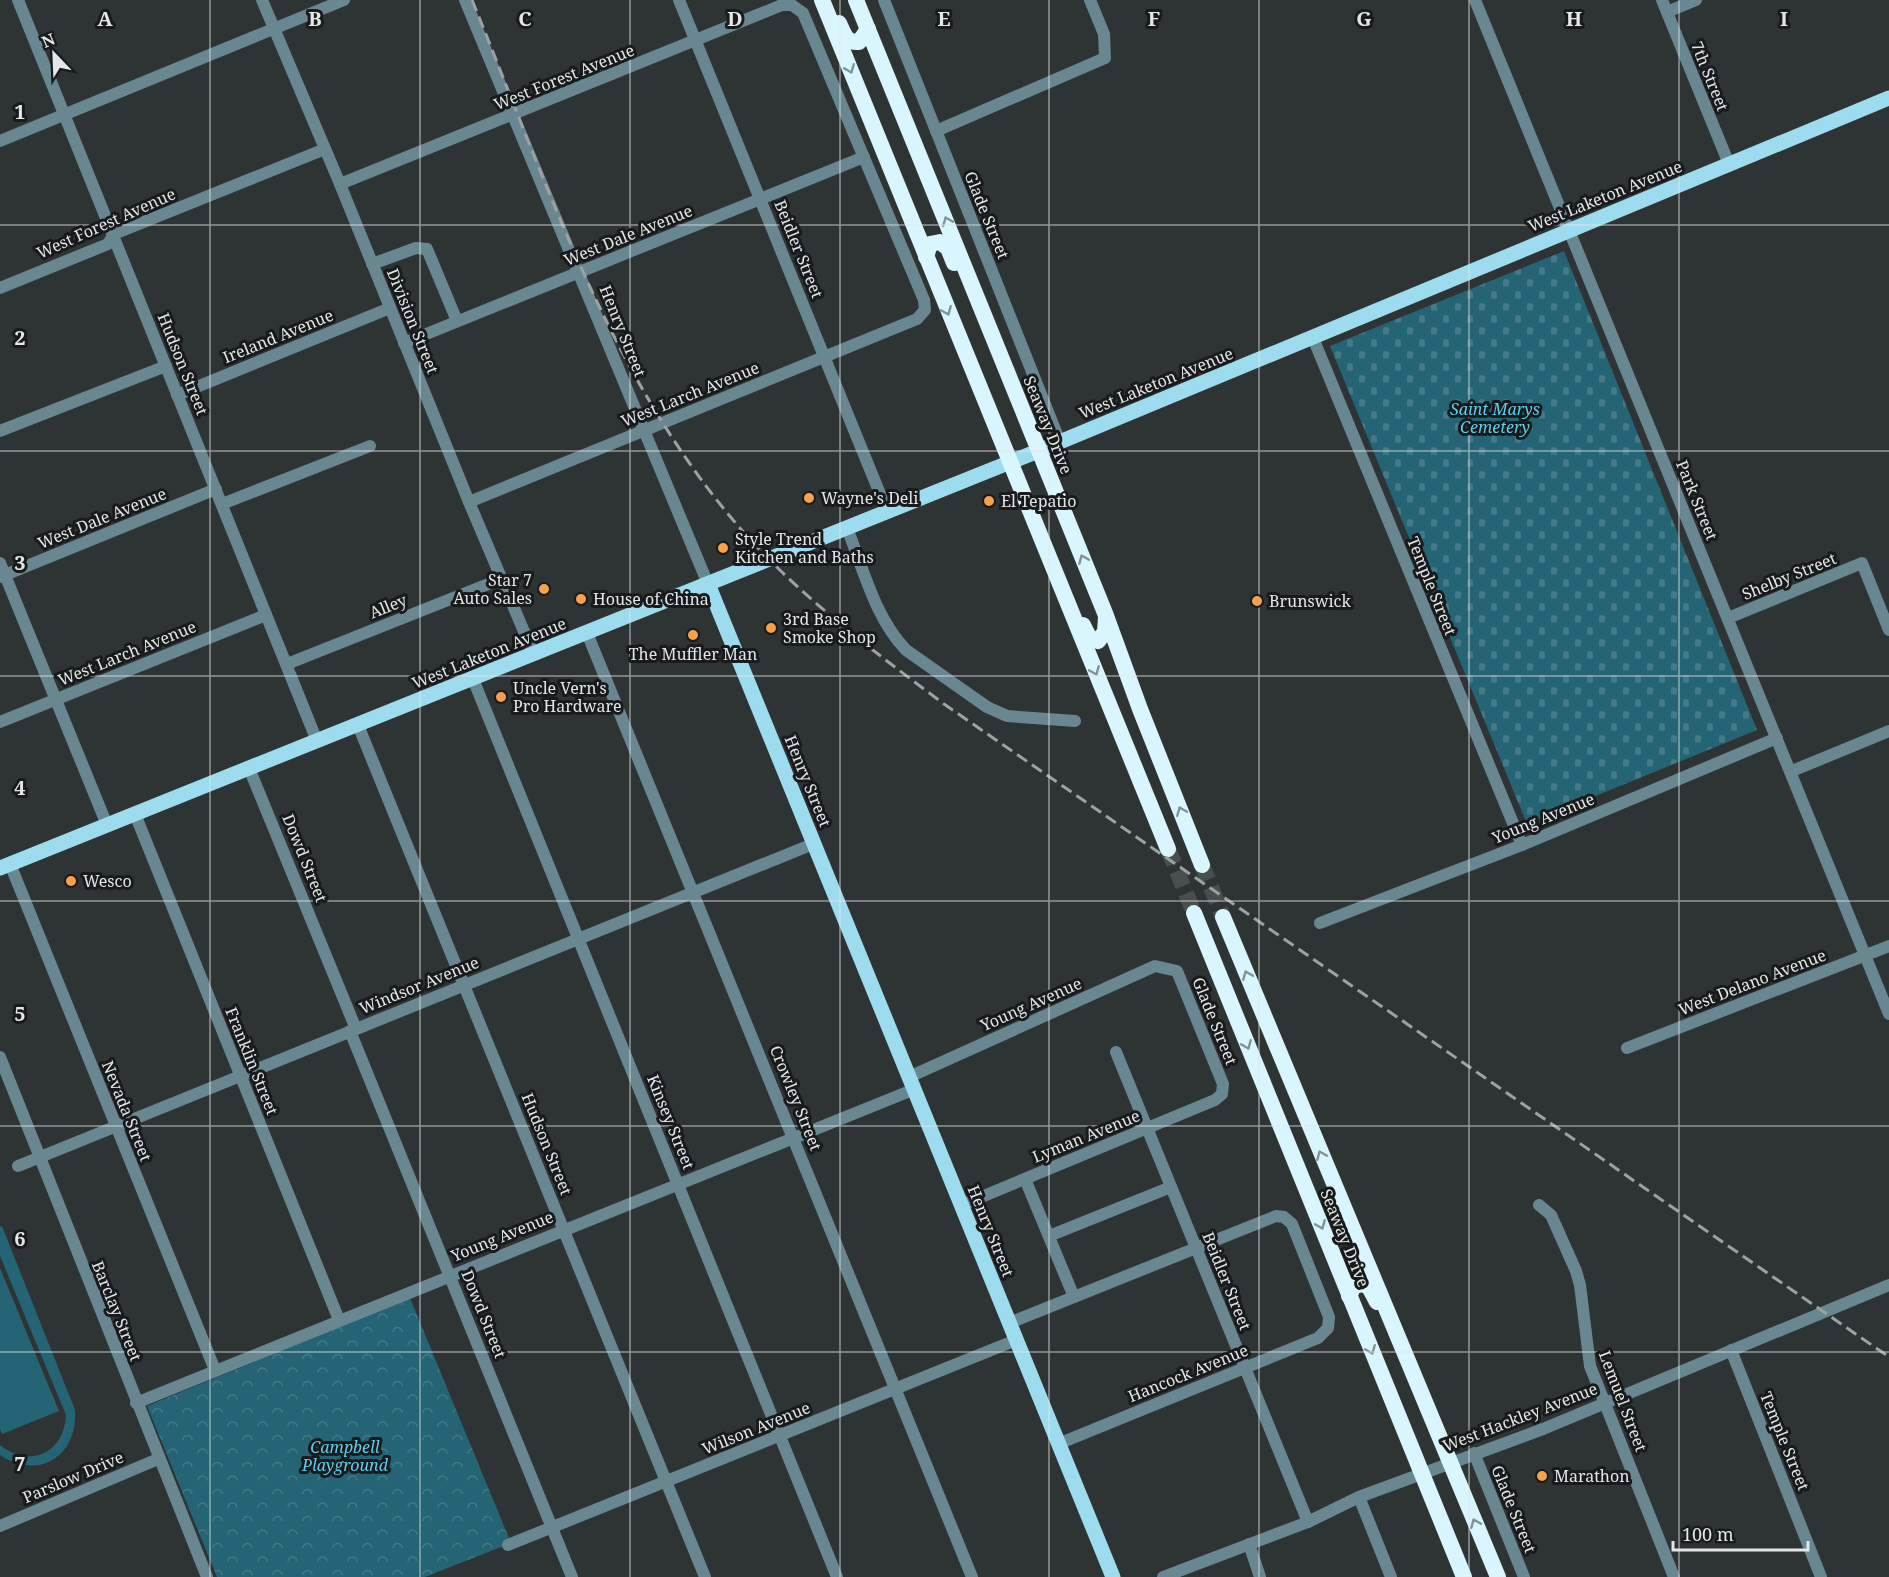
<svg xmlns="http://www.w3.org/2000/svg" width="1889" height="1577" viewBox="0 0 1889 1577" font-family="'Noto Serif',serif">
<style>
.grass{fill:#256474}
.cemetery{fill:url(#cemetery-stones)}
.park{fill:url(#park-crowns)}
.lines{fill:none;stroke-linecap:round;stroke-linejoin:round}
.highway-tunnel{stroke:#494e4f;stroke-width:16;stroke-dasharray:16 8;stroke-linecap:butt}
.minor{stroke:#698790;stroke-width:12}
.major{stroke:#9ddcef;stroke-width:15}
.highway{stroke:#d9f5fe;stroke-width:16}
.rail{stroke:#9da1a2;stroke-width:3;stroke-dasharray:12 6;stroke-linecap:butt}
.oneway{stroke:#829298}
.grid{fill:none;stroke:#e4e7e8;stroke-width:1.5;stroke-opacity:0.55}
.poi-dot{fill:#f8a14a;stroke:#181a1b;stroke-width:2}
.labels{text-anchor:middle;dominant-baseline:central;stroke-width:6;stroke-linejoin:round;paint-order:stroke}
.street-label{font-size:16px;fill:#e4e7e8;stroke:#181a1b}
.park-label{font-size:16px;font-style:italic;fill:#5dcfee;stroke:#181a1b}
.poi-label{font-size:16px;fill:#e4e7e8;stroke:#181a1b;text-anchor:start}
.grid-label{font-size:20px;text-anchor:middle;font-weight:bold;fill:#e4e7e8;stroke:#181a1b;stroke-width:6;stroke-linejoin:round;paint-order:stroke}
</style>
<defs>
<pattern id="cemetery-stones" width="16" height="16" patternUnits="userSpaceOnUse" patternTransform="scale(1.5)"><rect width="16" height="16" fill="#256474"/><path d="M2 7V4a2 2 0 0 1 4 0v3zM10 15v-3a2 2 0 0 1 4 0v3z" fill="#447a88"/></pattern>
<pattern id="park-crowns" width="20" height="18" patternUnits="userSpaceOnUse" patternTransform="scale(1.5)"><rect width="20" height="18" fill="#256474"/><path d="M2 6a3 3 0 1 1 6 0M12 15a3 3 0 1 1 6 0" fill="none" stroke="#447a88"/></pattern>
</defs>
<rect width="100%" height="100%" fill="#2e3334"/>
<g class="grass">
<path d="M2 1226 75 1410C78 1456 39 1481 0 1455V1445C30 1469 64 1453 66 1415L0 1256V1227Z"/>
<path d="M0 1268 59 1411 2 1434 0 1429Z"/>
</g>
<path class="cemetery" d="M1564 251 1757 730 1527 824 1330 346Z"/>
<path class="park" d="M410 1298 511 1543 425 1577H217L147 1406Z"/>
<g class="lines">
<g class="highway-tunnel">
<path d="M1168 849 1194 913"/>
<path d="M1202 865 1223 917"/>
</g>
<g class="minor">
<path d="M18 0 317 741"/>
<path d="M262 0 340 184 469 502 534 655"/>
<path d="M465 0 708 584"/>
<path d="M679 0 887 511"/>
<path d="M884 0 1060 442"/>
<path d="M1475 0 1889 1014"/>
<path d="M1662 0 1729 164"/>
<path d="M1667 12 1696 0"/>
<path d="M936 131 1105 58 1104 34 1090 0"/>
<path d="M0 141 344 0"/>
<path d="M340 184 782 5H792L803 13 924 300 925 310 917 319 469 502"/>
<path d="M372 264 416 248 427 249 457 321"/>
<path d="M0 288 108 244 114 234 325 149"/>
<path d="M1313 338 1522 845"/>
<path d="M404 343 864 157"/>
<path d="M177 395 390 308"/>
<path d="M0 431 166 366"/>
<path d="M222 504 370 446"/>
<path d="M847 528C863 568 875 618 906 650L987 707 1007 716 1075 721"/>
<path d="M0 563 107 825"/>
<path d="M0 577 216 489"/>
<path d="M1728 618 1862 563 1889 630"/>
<path d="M587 633 972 1577"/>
<path d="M287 664 501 579"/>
<path d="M473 679 837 1577"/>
<path d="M0 722 266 615"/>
<path d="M358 725 705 1577"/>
<path d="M249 768 356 1029"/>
<path d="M1792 771 1889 731"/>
<path d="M135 814 339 1320"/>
<path d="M10 864 215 1370"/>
<path d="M1320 923 1522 845 1777 738"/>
<path d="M350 1031 572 1577"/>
<path d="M1627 1048 1889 946"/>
<path d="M1116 1052 1308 1522"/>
<path d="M0 1057 207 1577"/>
<path d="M909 1077 1155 966 1177 971 1223 1084 1222 1094 1215 1100 962 1205"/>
<path d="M18 1166 813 844"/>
<path d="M1025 1179 1074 1297"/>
<path d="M1539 1205 1551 1215 1576 1271 1580 1285 1590 1366 1674 1577"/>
<path d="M1049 1236 1171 1187"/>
<path d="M1009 1323 1276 1216 1284 1217 1292 1224 1329 1317 1328 1328 1318 1338 1058 1444"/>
<path d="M1731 1350 1821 1577"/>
<path d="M136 1403 915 1089"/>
<path d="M1474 1453 1524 1577"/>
<path d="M1359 1497 1391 1577"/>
<path d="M0 1526 158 1459"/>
<path d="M1249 1544 1260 1577"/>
<path d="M508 1545 1016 1340"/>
<path d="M1163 1577 1308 1522 1359 1497 1543 1429 1889 1285"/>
</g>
<g class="major">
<path d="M708 584 1113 1577"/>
<path d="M0 868 1038 451 1889 98"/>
</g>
<g class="highway">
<path d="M822 0 1168 849"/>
<path d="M856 0 1105 613 1140 709 1202 865"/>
<path d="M839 23C844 34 846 43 859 42L868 29"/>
<path d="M926 257 930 244 940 242 948 248 954 263"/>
<path d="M1083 625 1089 637 1098 641 1105 632 1106 617"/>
<path d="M1194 913 1464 1577"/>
<path d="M1223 917 1498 1577"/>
<path d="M1349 1296 1354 1286 1363 1284 1369 1287 1377 1302"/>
</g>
<path class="rail" d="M472 0C544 175 603 360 724 509 786 586 865 645 944 704L1889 1357"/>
</g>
<defs><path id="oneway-chevron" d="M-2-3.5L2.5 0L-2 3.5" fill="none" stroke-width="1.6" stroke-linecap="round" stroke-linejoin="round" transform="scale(1.5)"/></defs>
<g class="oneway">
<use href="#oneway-chevron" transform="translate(850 69) rotate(68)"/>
<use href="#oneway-chevron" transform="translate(947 221) rotate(-112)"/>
<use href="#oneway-chevron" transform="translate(947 311) rotate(68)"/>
<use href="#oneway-chevron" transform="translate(1083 559) rotate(-113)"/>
<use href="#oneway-chevron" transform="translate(1095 671) rotate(67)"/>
<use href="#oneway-chevron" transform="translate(1181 811) rotate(-112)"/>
<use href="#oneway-chevron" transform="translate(1247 975) rotate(-112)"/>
<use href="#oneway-chevron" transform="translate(1247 1045) rotate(68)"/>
<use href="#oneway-chevron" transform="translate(1321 1155) rotate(-113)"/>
<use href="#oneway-chevron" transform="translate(1321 1225) rotate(68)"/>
<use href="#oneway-chevron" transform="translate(1371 1350) rotate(68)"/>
<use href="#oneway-chevron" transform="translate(1475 1523) rotate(-113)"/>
</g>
<path class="grid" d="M210 0V1577M420 0V1577M630 0V1577M840 0V1577M1049 0V1577M1259 0V1577M1469 0V1577M1679 0V1577M0 225H1889M0 451H1889M0 676H1889M0 901H1889M0 1126H1889M0 1352H1889"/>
<g class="poi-dot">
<circle cx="809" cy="498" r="6"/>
<circle cx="989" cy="501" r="6"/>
<circle cx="723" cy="548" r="6"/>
<circle cx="544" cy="589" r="6"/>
<circle cx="581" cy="599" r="6"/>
<circle cx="1257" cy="601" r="6"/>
<circle cx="771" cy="628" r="6"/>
<circle cx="693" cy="635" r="6"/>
<circle cx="501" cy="697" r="6"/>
<circle cx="71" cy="881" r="6"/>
<circle cx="1542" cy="1476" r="6"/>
</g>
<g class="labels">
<g class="street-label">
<text transform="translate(1710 76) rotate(68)">7th Street</text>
<text transform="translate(564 77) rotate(-22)">West Forest Avenue</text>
<text transform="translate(1605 196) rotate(-22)">West Laketon Avenue</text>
<text transform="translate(987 215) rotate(68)">Glade Street</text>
<text transform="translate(106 223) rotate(-24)">West Forest Avenue</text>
<text transform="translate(628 235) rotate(-22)">West Dale Avenue</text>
<text transform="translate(799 249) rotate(68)">Beidler Street</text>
<text transform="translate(413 321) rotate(68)">Division Street</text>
<text transform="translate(623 331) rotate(68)">Henry Street</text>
<text transform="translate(278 336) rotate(-22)">Ireland Avenue</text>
<text transform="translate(183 364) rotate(68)">Hudson Street</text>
<text transform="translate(1156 383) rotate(-22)">West Laketon Avenue</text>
<text transform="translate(690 394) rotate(-22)">West Larch Avenue</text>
<text transform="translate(1048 425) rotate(68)">Seaway Drive</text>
<text transform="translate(1697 500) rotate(68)">Park Street</text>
<text transform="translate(102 518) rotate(-22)">West Dale Avenue</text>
<text transform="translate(1789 576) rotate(-22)">Shelby Street</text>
<text transform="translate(1432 586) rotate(68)">Temple Street</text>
<text transform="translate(388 606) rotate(-22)">Alley</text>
<text transform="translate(127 653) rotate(-22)">West Larch Avenue</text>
<text transform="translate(489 653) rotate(-22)">West Laketon Avenue</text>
<text transform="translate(808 781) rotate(68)">Henry Street</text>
<text transform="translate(1543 818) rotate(-22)">Young Avenue</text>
<text transform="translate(305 858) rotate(68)">Dowd Street</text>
<text transform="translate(1752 982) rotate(-21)">West Delano Avenue</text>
<text transform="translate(419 985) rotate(-22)">Windsor Avenue</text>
<text transform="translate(1031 1004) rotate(-24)">Young Avenue</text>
<text transform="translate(1215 1021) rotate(68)">Glade Street</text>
<text transform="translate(252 1061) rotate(68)">Franklin Street</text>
<text transform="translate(796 1098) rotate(68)">Crowley Street</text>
<text transform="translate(127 1111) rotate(68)">Nevada Street</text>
<text transform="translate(671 1122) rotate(68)">Kinsey Street</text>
<text transform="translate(1086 1136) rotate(-22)">Lyman Avenue</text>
<text transform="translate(547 1144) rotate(68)">Hudson Street</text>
<text transform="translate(991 1231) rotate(68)">Henry Street</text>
<text transform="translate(502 1236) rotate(-22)">Young Avenue</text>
<text transform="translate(1345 1238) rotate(68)">Seaway Drive</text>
<text transform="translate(1227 1281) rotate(68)">Beidler Street</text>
<text transform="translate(117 1311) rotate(68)">Barclay Street</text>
<text transform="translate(484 1314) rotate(68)">Dowd Street</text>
<text transform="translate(1188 1373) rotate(-22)">Hancock Avenue</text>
<text transform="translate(1623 1401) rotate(69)">Lemuel Street</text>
<text transform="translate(1520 1417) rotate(-21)">West Hackley Avenue</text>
<text transform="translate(756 1428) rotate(-22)">Wilson Avenue</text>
<text transform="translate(1785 1441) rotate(68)">Temple Street</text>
<text transform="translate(73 1477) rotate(-23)">Parslow Drive</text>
<text transform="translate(1514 1509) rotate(68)">Glade Street</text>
</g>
<g class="park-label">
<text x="1495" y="409">Saint Marys<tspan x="1495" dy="18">Cemetery</tspan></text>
<text x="345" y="1447">Campbell<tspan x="345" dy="18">Playground</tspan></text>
</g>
<g class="poi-label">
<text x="821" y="498">Wayne's Deli</text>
<text x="1001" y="501">El Tepatio</text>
<text x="735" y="539">Style Trend<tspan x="735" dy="18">Kitchen and Baths</tspan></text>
<text x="532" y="580" text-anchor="end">Star 7<tspan x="532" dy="18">Auto Sales</tspan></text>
<text x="593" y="599">House of China</text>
<text x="1269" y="601">Brunswick</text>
<text x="783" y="619">3rd Base<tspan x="783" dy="18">Smoke Shop</tspan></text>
<text x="693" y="654" text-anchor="middle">The Muffler Man</text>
<text x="513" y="688">Uncle Vern's<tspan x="513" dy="18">Pro Hardware</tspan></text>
<text x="83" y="881">Wesco</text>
<text x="1554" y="1476">Marathon</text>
</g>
</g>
<g class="grid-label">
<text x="105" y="26">A</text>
<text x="315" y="26">B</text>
<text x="525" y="26">C</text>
<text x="735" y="26">D</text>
<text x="944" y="26">E</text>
<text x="1154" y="26">F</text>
<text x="1364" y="26">G</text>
<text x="1574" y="26">H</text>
<text x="1784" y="26">I</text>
<text x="20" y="119">1</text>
<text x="20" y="345">2</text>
<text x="20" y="570">3</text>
<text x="20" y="795">4</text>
<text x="20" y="1021">5</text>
<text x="20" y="1246">6</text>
<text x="20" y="1471">7</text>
</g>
<g transform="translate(54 54) rotate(337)" stroke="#181a1b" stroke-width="4.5" paint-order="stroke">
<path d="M0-4.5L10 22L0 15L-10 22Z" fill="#e4e7e8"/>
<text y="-9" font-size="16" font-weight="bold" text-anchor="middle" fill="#e4e7e8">N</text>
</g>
<path d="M1673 1541v9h135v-9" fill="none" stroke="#e4e7e8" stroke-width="3"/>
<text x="1682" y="1541" font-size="18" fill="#e4e7e8" stroke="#181a1b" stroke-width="4.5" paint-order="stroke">100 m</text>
</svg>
